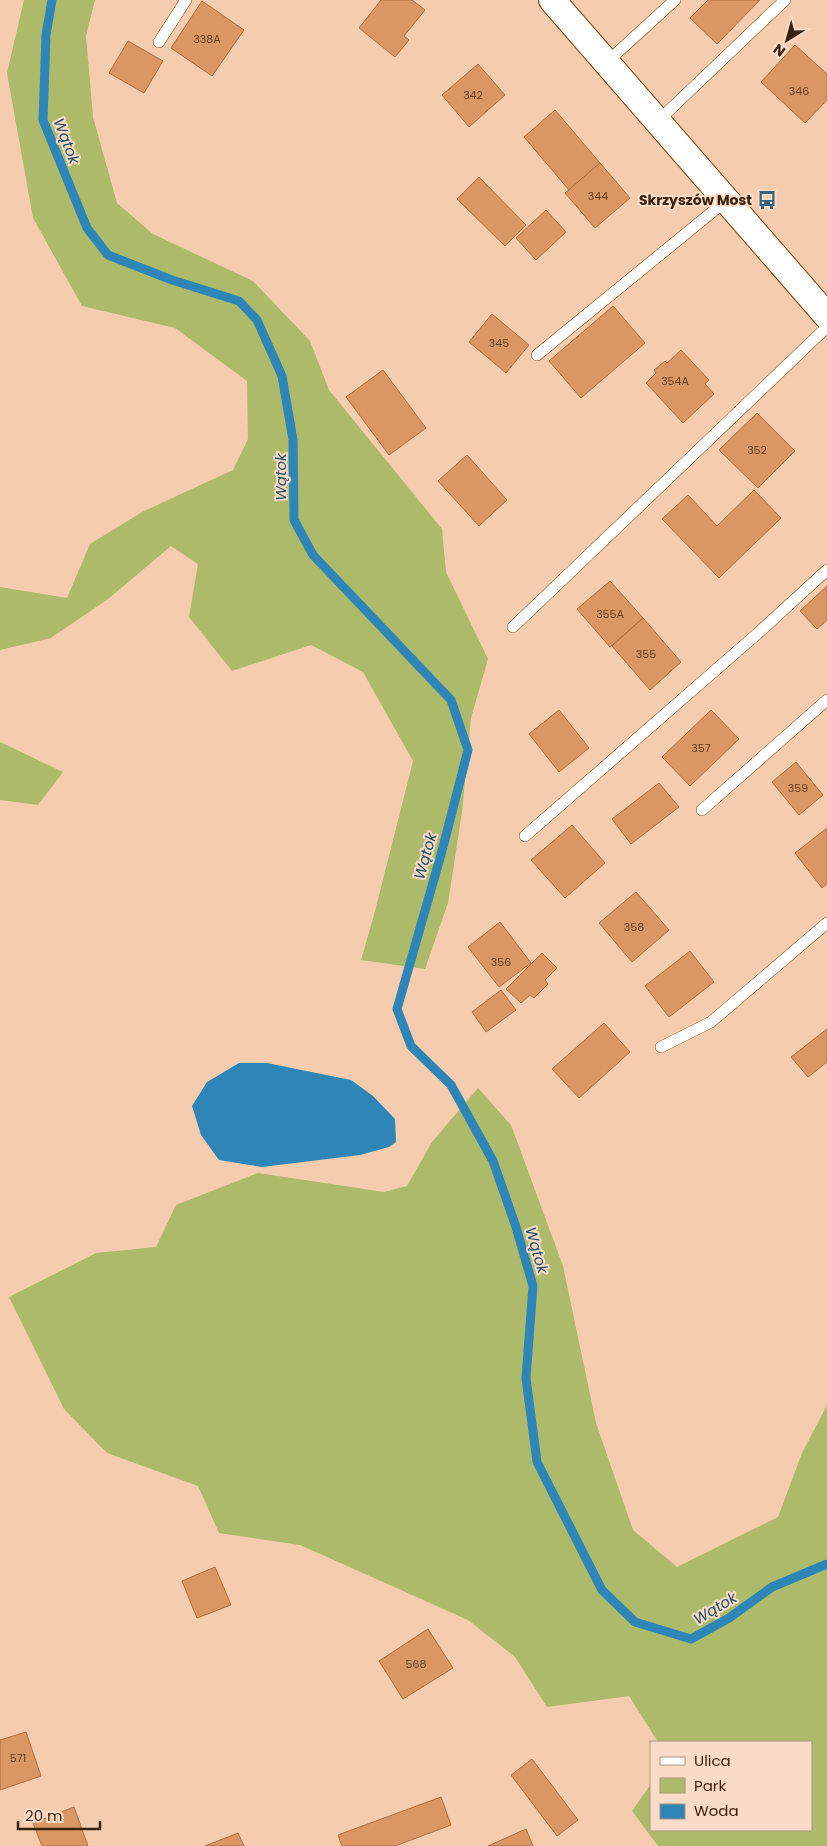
<svg xmlns="http://www.w3.org/2000/svg" width="827" height="1846" viewBox="0 0 827 1846" font-family="Poppins,sans-serif">
<style>
.green{fill:#acba6a}
.water{fill:#2d86b7}
.lines{fill:none;stroke-linecap:round;stroke-linejoin:round}
.stream{stroke:#2d86b7;stroke-width:9}
.building{fill:#da9764;stroke:#ae6e3c}
.service-casing{stroke:#7b3f00;stroke-width:12}
.tertiary-casing{stroke:#7b3f00;stroke-width:28}
.service{stroke:#fff;stroke-width:11}
.tertiary{stroke:#fff;stroke-width:26}
.labels{text-anchor:middle;dominant-baseline:central;stroke-width:4;stroke-linejoin:round;paint-order:stroke}
.number-label{font-size:11px;fill:#633e21}
.poi-label{font-size:14px;font-weight:bold;fill:#3b200b;stroke:#f9dcc8;text-anchor:end}
.water-label{font-size:15px;font-style:italic;fill:#1e4c67;stroke:#f9dcc8}
</style>
<rect width="100%" height="100%" fill="#f6ccae"/>
<g class="green">
<path d="M24 0H95L86 36 93 117 117 203 153 234 253 281 310 341 329 390 442 529 446 572 488 659 471 718 462 812 448 903 425 969 361 960 374 915 413 761 363 672 311 645 232 671 189 617 198 564 171 546 108 599 51 638 0 650V587L67 598 90 544 142 512 233 470 248 439 247 381 175 328 82 306 33 218 7 73Z"/>
<path d="M0 742 63 772 38 805 0 800Z"/>
<path d="M478 1088 511 1125 563 1266 596 1423 633 1530 677 1567 778 1517 802 1453 827 1405V1846H658L632 1811 651 1784V1830H811V1742H658L629 1696 547 1707 515 1657 468 1620 300 1545 219 1533 198 1486 107 1453 64 1409 9 1297 96 1253 156 1247 176 1205 258 1173 384 1192 407 1186 432 1142Z"/>
</g>
<path class="water" d="M239 1063H267L351 1080 373 1096 395 1119 396 1142 389 1147 360 1155 262 1167 219 1160 201 1135 192 1106 207 1082Z"/>
<g class="lines">
<path class="stream" d="M52 0 46 35 43 120 87 228 108 255 172 280 239 301 257 320 282 376 293 440 294 520 313 555 451 700 468 750 442 851 397 1009 411 1046 451 1085 493 1161 516 1227 533 1286 526 1378 537 1462 602 1590 635 1622 691 1639 729 1618 772 1587 827 1564"/>
</g>
<g class="building">
<path d="M381 0H412L425 10 404 36 409 40 395 57 359 28Z"/>
<path d="M708 0H760L717 44 690 18Z"/>
<path d="M202 1 244 30 212 76 171 48Z"/>
<path d="M128 41 163 61 144 93 109 73Z"/>
<path d="M795 45 827 74V100L805 123 761 82Z"/>
<path d="M478 64 505 95 469 127 442 95Z"/>
<path d="M555 110 600 163 569 190 524 137Z"/>
<path d="M600 163 630 198 595 228 565 193Z"/>
<path d="M479 177 526 225 505 246 457 199Z"/>
<path d="M546 210 566 232 536 260 516 238Z"/>
<path d="M613 306 645 343 581 398 549 361Z"/>
<path d="M492 314 529 345 506 373 469 342Z"/>
<path d="M681 350 709 380 705 384 714 394 683 423 646 383 656 373 654 370 665 361 667 363Z"/>
<path d="M383 370 426 428 389 455 346 397Z"/>
<path d="M757 413 795 451 758 488 719 450Z"/>
<path d="M467 455 507 500 479 526 438 481Z"/>
<path d="M754 490 781 518 719 578 662 519 688 495 717 526Z"/>
<path d="M610 581 643 618 610 647 577 609Z"/>
<path d="M827 586V620L817 629 800 611Z"/>
<path d="M643 618 681 662 650 690 612 646Z"/>
<path d="M559 710 589 748 559 772 529 734Z"/>
<path d="M711 710 739 739 690 786 662 757Z"/>
<path d="M796 762 823 795 799 815 772 782Z"/>
<path d="M659 783 679 807 631 844 612 819Z"/>
<path d="M572 825 605 863 565 898 531 860Z"/>
<path d="M827 828V884L822 888 795 853Z"/>
<path d="M636 892 669 930 632 962 599 923Z"/>
<path d="M500 922 531 963 499 987 468 947Z"/>
<path d="M690 951 714 982 669 1017 645 986Z"/>
<path d="M542 953 557 968 545 980 548 984 534 998 530 995 521 1003 506 989Z"/>
<path d="M501 990 516 1010 486 1032 472 1012Z"/>
<path d="M604 1023 630 1052 579 1098 552 1069Z"/>
<path d="M827 1029V1062L808 1077 791 1057Z"/>
<path d="M215 1567 231 1605 197 1618 182 1581Z"/>
<path d="M428 1629 453 1668 403 1699 379 1661Z"/>
<path d="M26 1732 41 1776 0 1790V1740Z"/>
<path d="M532 1759 578 1820 557 1836 511 1775Z"/>
<path d="M441 1797 451 1825 395 1846H342L338 1835Z"/>
<path d="M74 1807 88 1846H42L33 1823Z"/>
<path d="M526 1829 533 1846H488Z"/>
<path d="M238 1833 244 1846H205Z"/>
</g>
<g class="lines">
<g class="service-casing">
<g id="service">
<path d="M159 42 186 0"/>
<path d="M607 62 675 0"/>
<path d="M658 121 785 0"/>
<path d="M537 355 727 200"/>
<path d="M513 627 827 327"/>
<path d="M702 810 827 700"/>
<path d="M525 836 757 634 827 570"/>
<path d="M661 1047 711 1022 827 923"/>
</g>
</g>
<g class="tertiary-casing">
<path id="tertiary" d="M552 0 827 316"/>
</g>
<use href="#service" class="service"/>
<use href="#tertiary" class="tertiary"/>
</g>
<defs>
<g id="bus-bare" transform="scale(1.5)"><path d="M-5-6H5V4H4V6H2V4H-2V6H-4V4H-5ZM-3.5-4V0h7V-4ZM-3.5 1.2v1.5H-2V1.2ZM2 1.2v1.5H3.5V1.2Z" fill="#336482" stroke="#f9dcc8" stroke-width="2.5" paint-order="stroke"/></g>
</defs>
<g fill-rule="evenodd">
<use href="#bus-bare" x="767" y="200"/>
</g>
<g class="labels">
<g class="number-label">
<text x="207" y="39">338A</text>
<text x="799" y="91">346</text>
<text x="473" y="95">342</text>
<text x="598" y="196">344</text>
<text x="499" y="343">345</text>
<text x="675" y="381">354A</text>
<text x="757" y="450">352</text>
<text x="610" y="614">355A</text>
<text x="646" y="654">355</text>
<text x="701" y="748">357</text>
<text x="798" y="788">359</text>
<text x="634" y="927">358</text>
<text x="501" y="962">356</text>
<text x="416" y="1664">568</text>
<text x="18" y="1758">571</text>
</g>
<g class="poi-label">
<text x="752" y="200">Skrzyszów Most</text>
</g>
<g class="water-label">
<text transform="translate(67 141) rotate(69)">Wątok</text>
<text transform="translate(280 477) rotate(-90)">Wątok</text>
<text transform="translate(425 856) rotate(-74)">Wątok</text>
<text transform="translate(537 1250) rotate(74)">Wątok</text>
<text transform="translate(715 1608) rotate(-31)">Wątok</text>
</g>
</g>
<rect x="650" y="1741" width="162" height="90" fill="#f9dcc8" stroke="#ad917c"/>
<rect x="660" y="1757" width="25" height="8" fill="#ffffff" stroke="#ad917c"/>
<text x="694" y="1766" font-size="15" fill="#3b200b">Ulica</text>
<rect x="660" y="1778" width="25" height="15" fill="#acba6a" stroke="#ad917c"/>
<text x="694" y="1791" font-size="15" fill="#3b200b">Park</text>
<rect x="660" y="1804" width="25" height="15" fill="#2d86b7" stroke="#ad917c"/>
<text x="694" y="1816" font-size="15" fill="#3b200b">Woda</text>
<g transform="translate(787 40) rotate(217)" stroke="#f9dcc8" stroke-width="4" paint-order="stroke">
<path d="M0-4L9 19L0 12L-9 19Z" fill="#3b200b"/>
<text y="-8" font-size="14" font-weight="bold" text-anchor="middle" fill="#3b200b">N</text>
</g>
<path d="M18 1821v8h82v-8" fill="none" stroke="#3b200b" stroke-width="2.5"/>
<text x="25" y="1821" font-size="15" fill="#3b200b" stroke="#f9dcc8" stroke-width="4" paint-order="stroke">20 m</text>
</svg>
